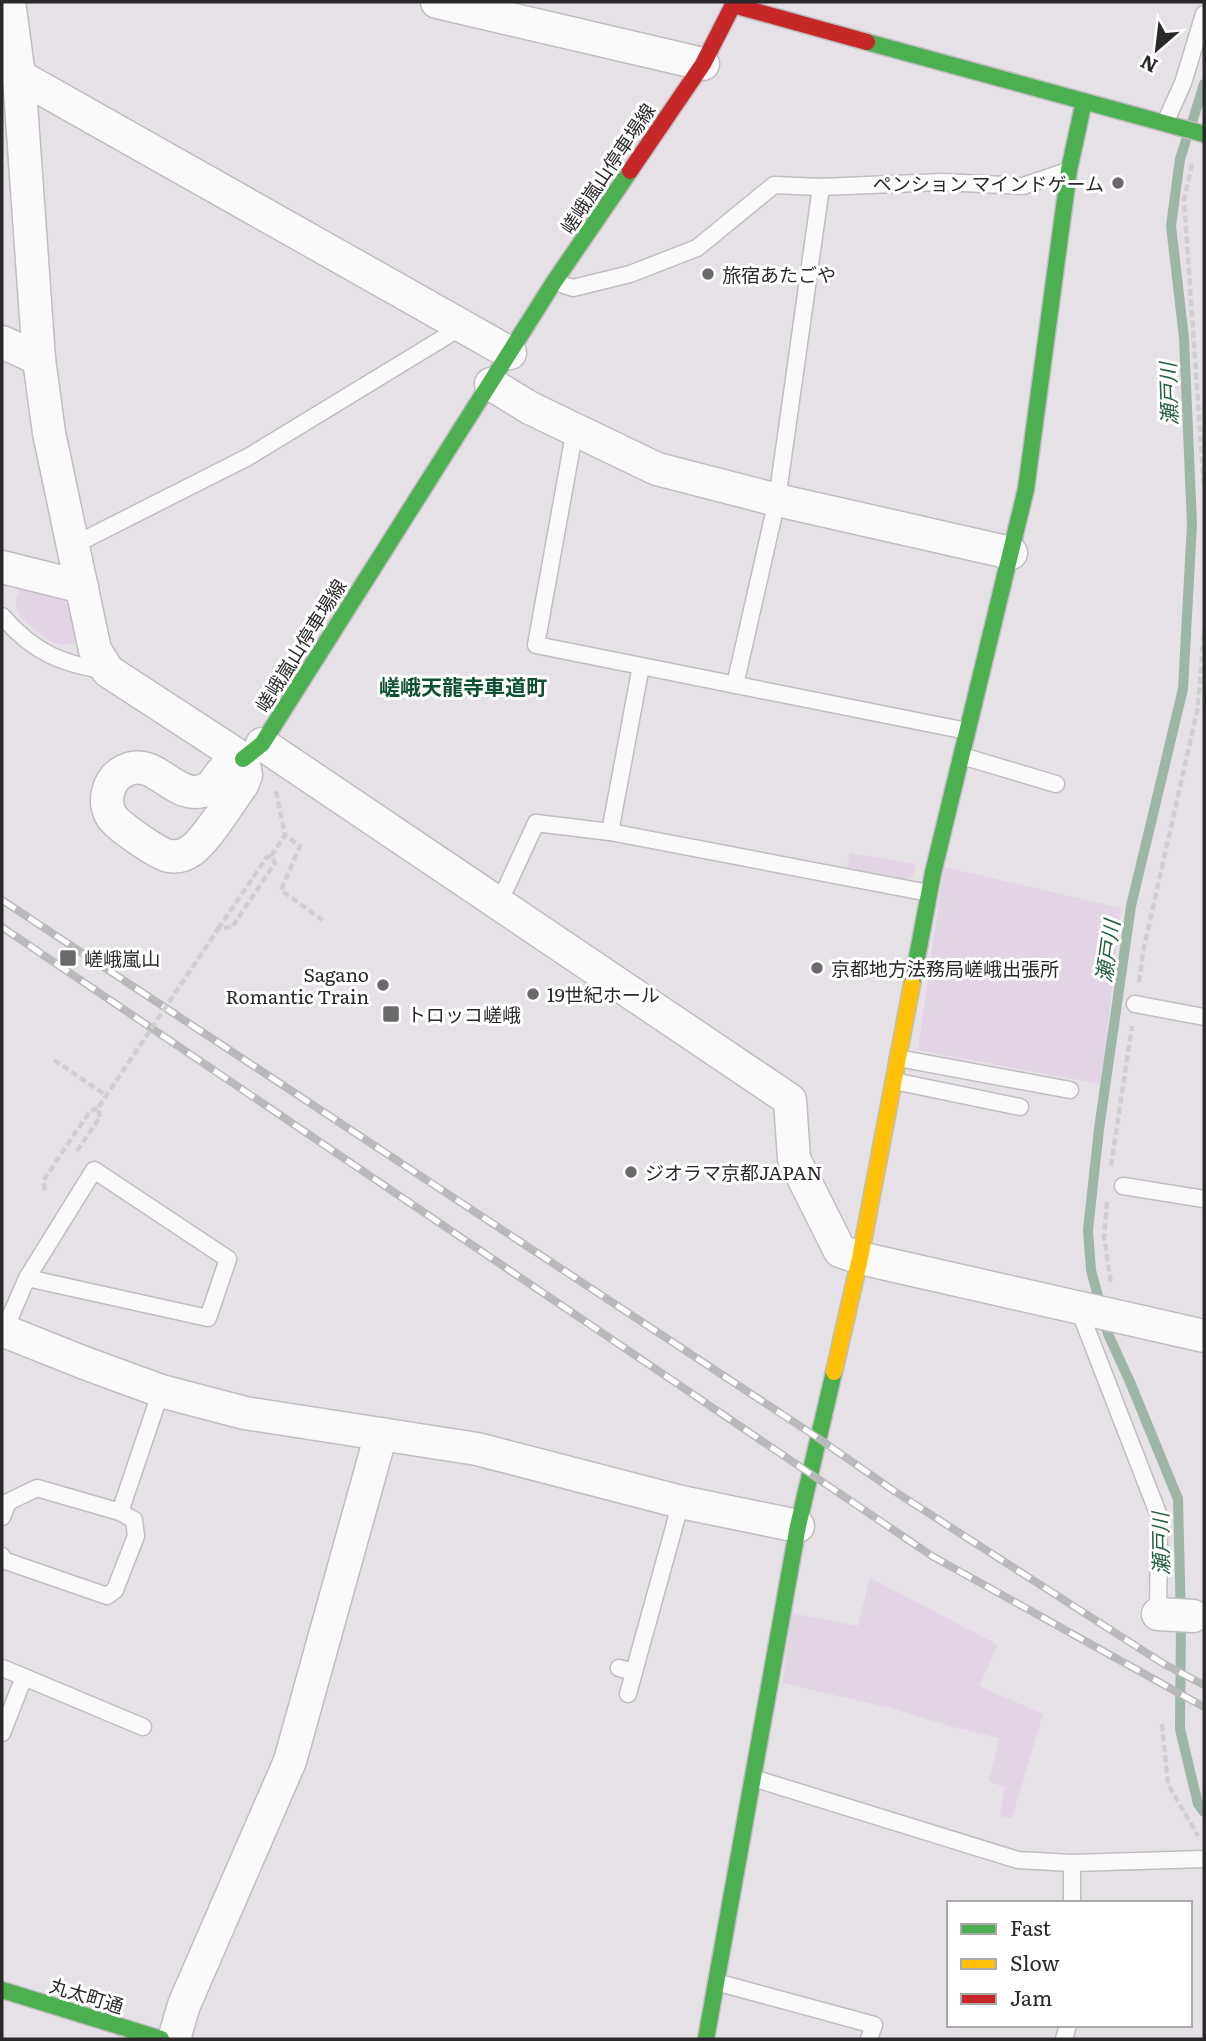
<svg xmlns="http://www.w3.org/2000/svg" width="1206" height="2041" viewBox="0 0 1206 2041" font-family="Literata,'Noto Sans JP',serif">
<style>
.green{fill:#e2d3e5}
.lines{fill:none;stroke-linecap:round;stroke-linejoin:round}
.stream{stroke:#9eb6a8;stroke-width:10}
.lane-casing{stroke:#c0bdc1;stroke-width:19}
.street-casing{stroke:#c0bdc1;stroke-width:35}
.fast-casing{stroke:#c0bdc1;stroke-width:19}
.slow-casing{stroke:#c0bdc1;stroke-width:19}
.jam-casing{stroke:#c0bdc1;stroke-width:19}
.path{stroke:#d0cfd0;stroke-width:4.5;stroke-dasharray:7 3.5;stroke-linecap:butt}
.lane{stroke:#fbfafb;stroke-width:16}
.street{stroke:#fbfafb;stroke-width:32}
.fast{stroke:#4caf50;stroke-width:16}
.slow{stroke:#ffc107;stroke-width:16}
.jam{stroke:#c62828;stroke-width:16}
.rail-casing{stroke:#b9b8ba;stroke-width:8}
.rail{stroke:#fff;stroke-width:5;stroke-dasharray:16;stroke-linecap:butt}
.path-bridge{stroke:#d0cfd0;stroke-width:4.5;stroke-dasharray:7 3.5;stroke-linecap:butt}
.poi-dot{fill:#6b696c;stroke:#fff;stroke-width:2.5}
.labels{text-anchor:middle;dominant-baseline:central;stroke-width:6;stroke-linejoin:round;paint-order:stroke}
.street-label{font-size:19px;fill:#2a282b;stroke:#fff}
.poi-label{font-size:19px;fill:#2a282b;stroke:#fff;text-anchor:start}
.water-label{font-size:21px;font-style:italic;fill:#246042;stroke:#fff}
.neighbourhood-label{font-size:21px;font-weight:bold;fill:#0f4f33;stroke:#fff}
</style>
<rect width="100%" height="100%" fill="#e5e1e6"/>
<g class="green">
<path d="M20 589C67 595 66 592 78 639L75 643C71 644 67 645 63 645 54 645 45 637 38 632 23 620 9 608 20 589Z"/>
<path d="M850 853 916 864 913 875 902 883 846 872Z"/>
<path d="M944 867 1121 908 1101 1084 918 1050Z"/>
<path d="M870 1578 998 1645 979 1686 1043 1714 1012 1818 1000 1816 1005 1788 989 1781 999 1738 950 1726 890 1708 783 1683 791 1613 858 1626Z"/>
</g>
<g class="lines">
<g class="stream">
<path d="M1192 123 1204 84"/>
<path d="M1187 137 1180 159 1171 226 1184 338 1192 524 1183 689 1131 906 1099 1129 1088 1230 1091 1270 1108 1334 1130 1382 1178 1499 1181 1623 1180 1729 1198 1804 1204 1812"/>
</g>
<g class="lane-casing">
<g id="lane">
<path d="M1165 123 1183 83 1204 14"/>
<path d="M555 282 573 288 630 274 697 248 774 185 821 187 942 182 1023 186 1067 171"/>
<path d="M575 429 536 645 967 731"/>
<path d="M74 545 248 457 463 326"/>
<path d="M2 616C33 652 61 664 108 671"/>
<path d="M735 685 777 500 821 187"/>
<path d="M962 756 1056 784"/>
<path d="M610 832 641 666"/>
<path d="M506 888 536 823 610 832 929 893"/>
<path d="M1135 1004 1204 1017"/>
<path d="M898 1058 1070 1090"/>
<path d="M894 1081 1020 1107"/>
<path d="M1123 1186 1204 1199"/>
<path d="M1078 1307 1159 1516 1158 1619"/>
<path d="M4 1331 27 1278 94 1170 228 1259 208 1318 27 1278"/>
<path d="M120 1512 161 1391"/>
<path d="M2 1517 8 1502 37 1488 120 1512 134 1520 136 1536 115 1590 107 1596 3 1560 2 1556"/>
<path d="M2 1668 24 1677 2 1733"/>
<path d="M619 1668 634 1672 681 1502"/>
<path d="M24 1677 143 1727"/>
<path d="M628 1694 634 1672"/>
<path d="M753 1778 1018 1860 1072 1863V1903"/>
<path d="M1072 1863 1204 1859"/>
<path d="M716 1982 874 2025 869 2039"/>
<path d="M1064 2039 1068 2025"/>
</g>
</g>
<g class="street-casing">
<g id="street">
<path d="M9 2 19 76 39 359 49 433 95 650 108 671 243 759 246 775 242 785C230 801 204 844 189 852 183 856 176 857 169 856 158 854 118 826 112 817 102 802 108 779 124 771 155 755 173 799 202 791 216 787 218 773 228 766 232 763 238 761 243 759"/>
<path d="M437 2 703 64"/>
<path d="M5 68 510 353"/>
<path d="M2 342 39 359"/>
<path d="M491 384 530 408 657 469 777 500 1011 553"/>
<path d="M2 567 82 587"/>
<path d="M262 744 790 1100 794 1159 840 1251 860 1258 1204 1336"/>
<path d="M2 1330 82 1362 161 1391 245 1413 477 1449 681 1502 798 1526"/>
<path d="M1158 1614 1193 1616"/>
<path d="M174 2039 184 2005 290 1761 381 1434"/>
</g>
</g>
<g class="fast-casing">
<g id="fast">
<path d="M867 42 1204 134"/>
<path d="M243 759 262 744 554 282 630 171"/>
<path d="M912 984 933 873 1026 489 1069 170 1084 101"/>
<path d="M2 1990 161 2039"/>
<path d="M706 2039 798 1526 834 1372"/>
</g>
</g>
<g class="slow-casing">
<path id="slow" d="M834 1372 860 1258 912 984"/>
</g>
<g class="jam-casing">
<path id="jam" d="M630 171 703 64 733 5 867 42"/>
</g>
<g class="path">
<path d="M1192 164 1184 200 1204 488"/>
<path d="M276 791 285 835"/>
<path d="M271 856 285 835 300 846 281 890 325 922"/>
<path d="M218 929 267 857 271 856 275 863 232 927"/>
<path d="M1139 982 1144 947 1198 707 1204 629"/>
<path d="M54 1060 107 1096"/>
<path d="M77 1151 100 1117"/>
<path d="M1111 1166 1132 1026"/>
<path d="M45 1190 43 1181 90 1111 98 1108"/>
<path d="M1107 1202 1104 1237 1111 1284"/>
<path d="M1162 1724 1168 1784 1198 1836"/>
</g>
<use href="#lane" class="lane"/>
<use href="#street" class="street"/>
<use href="#fast" class="fast"/>
<use href="#slow" class="slow"/>
<use href="#jam" class="jam"/>
<g class="rail-casing">
<g id="rail">
<path d="M2 900 818 1438 894 1491 1164 1664 1204 1685"/>
<path d="M2 927 932 1556 1204 1707"/>
</g>
</g>
<use href="#rail" class="rail"/>
<path class="path-bridge" d="M100 1117 98 1108 218 929 232 927"/>
</g>
<g class="poi-dot">
<circle cx="1118" cy="183" r="7"/>
<circle cx="708" cy="274" r="7"/>
<rect x="59" y="949" width="18" height="18" rx="3.5"/>
<circle cx="817" cy="968" r="7"/>
<circle cx="383" cy="985" r="7"/>
<circle cx="533" cy="994" r="7"/>
<rect x="382" y="1005" width="18" height="18" rx="3.5"/>
<circle cx="631" cy="1172" r="7"/>
</g>
<g class="labels">
<g class="street-label">
<text transform="translate(607 168) rotate(-56)">嵯峨嵐山停車場線</text>
<text transform="translate(300 645) rotate(-58)">嵯峨嵐山停車場線</text>
<text transform="translate(87 1995) rotate(17)">丸太町通</text>
</g>
<g class="poi-label">
<text x="1104" y="183" text-anchor="end">ペンション マインドゲーム</text>
<text x="722" y="274">旅宿あたごや</text>
<text x="84" y="958">嵯峨嵐山</text>
<text x="831" y="968">京都地方法務局嵯峨出張所</text>
<text x="369" y="974" text-anchor="end">Sagano<tspan x="369" dy="22">Romantic Train</tspan></text>
<text x="547" y="994">19世紀ホール</text>
<text x="407" y="1014">トロッコ嵯峨</text>
<text x="645" y="1172">ジオラマ京都JAPAN</text>
</g>
<g class="water-label">
<text transform="translate(1167 394) rotate(-92)">瀬戸川</text>
<text transform="translate(1106 951) rotate(-82)">瀬戸川</text>
<text transform="translate(1159 1544) rotate(-91)">瀬戸川</text>
</g>
<g class="neighbourhood-label">
<text x="463" y="685">嵯峨天龍寺車道町</text>
</g>
</g>
<rect width="1206" height="2041" fill="none" stroke="#2a282b" stroke-width="7"/>
<rect x="947" y="1901" width="245" height="126" fill="#ffffff" stroke="#aaa9aa" stroke-width="2"/>
<rect x="961" y="1924" width="35" height="10" fill="#4caf50" stroke="#aaa9aa" stroke-width="2"/>
<text x="1010" y="1936" font-size="21" fill="#2a282b">Fast</text>
<rect x="961" y="1959" width="35" height="10" fill="#ffc107" stroke="#aaa9aa" stroke-width="2"/>
<text x="1010" y="1971" font-size="21" fill="#2a282b">Slow</text>
<rect x="961" y="1994" width="35" height="10" fill="#c62828" stroke="#aaa9aa" stroke-width="2"/>
<text x="1010" y="2006" font-size="21" fill="#2a282b">Jam</text>
<g transform="translate(1157 49) rotate(208)" stroke="#ffffff" stroke-width="5" paint-order="stroke">
<path d="M0-5L12 26L0 18L-12 26Z" fill="#2a282b"/>
<text y="-10" font-size="19" font-weight="bold" text-anchor="middle" fill="#2a282b">N</text>
</g>
</svg>
